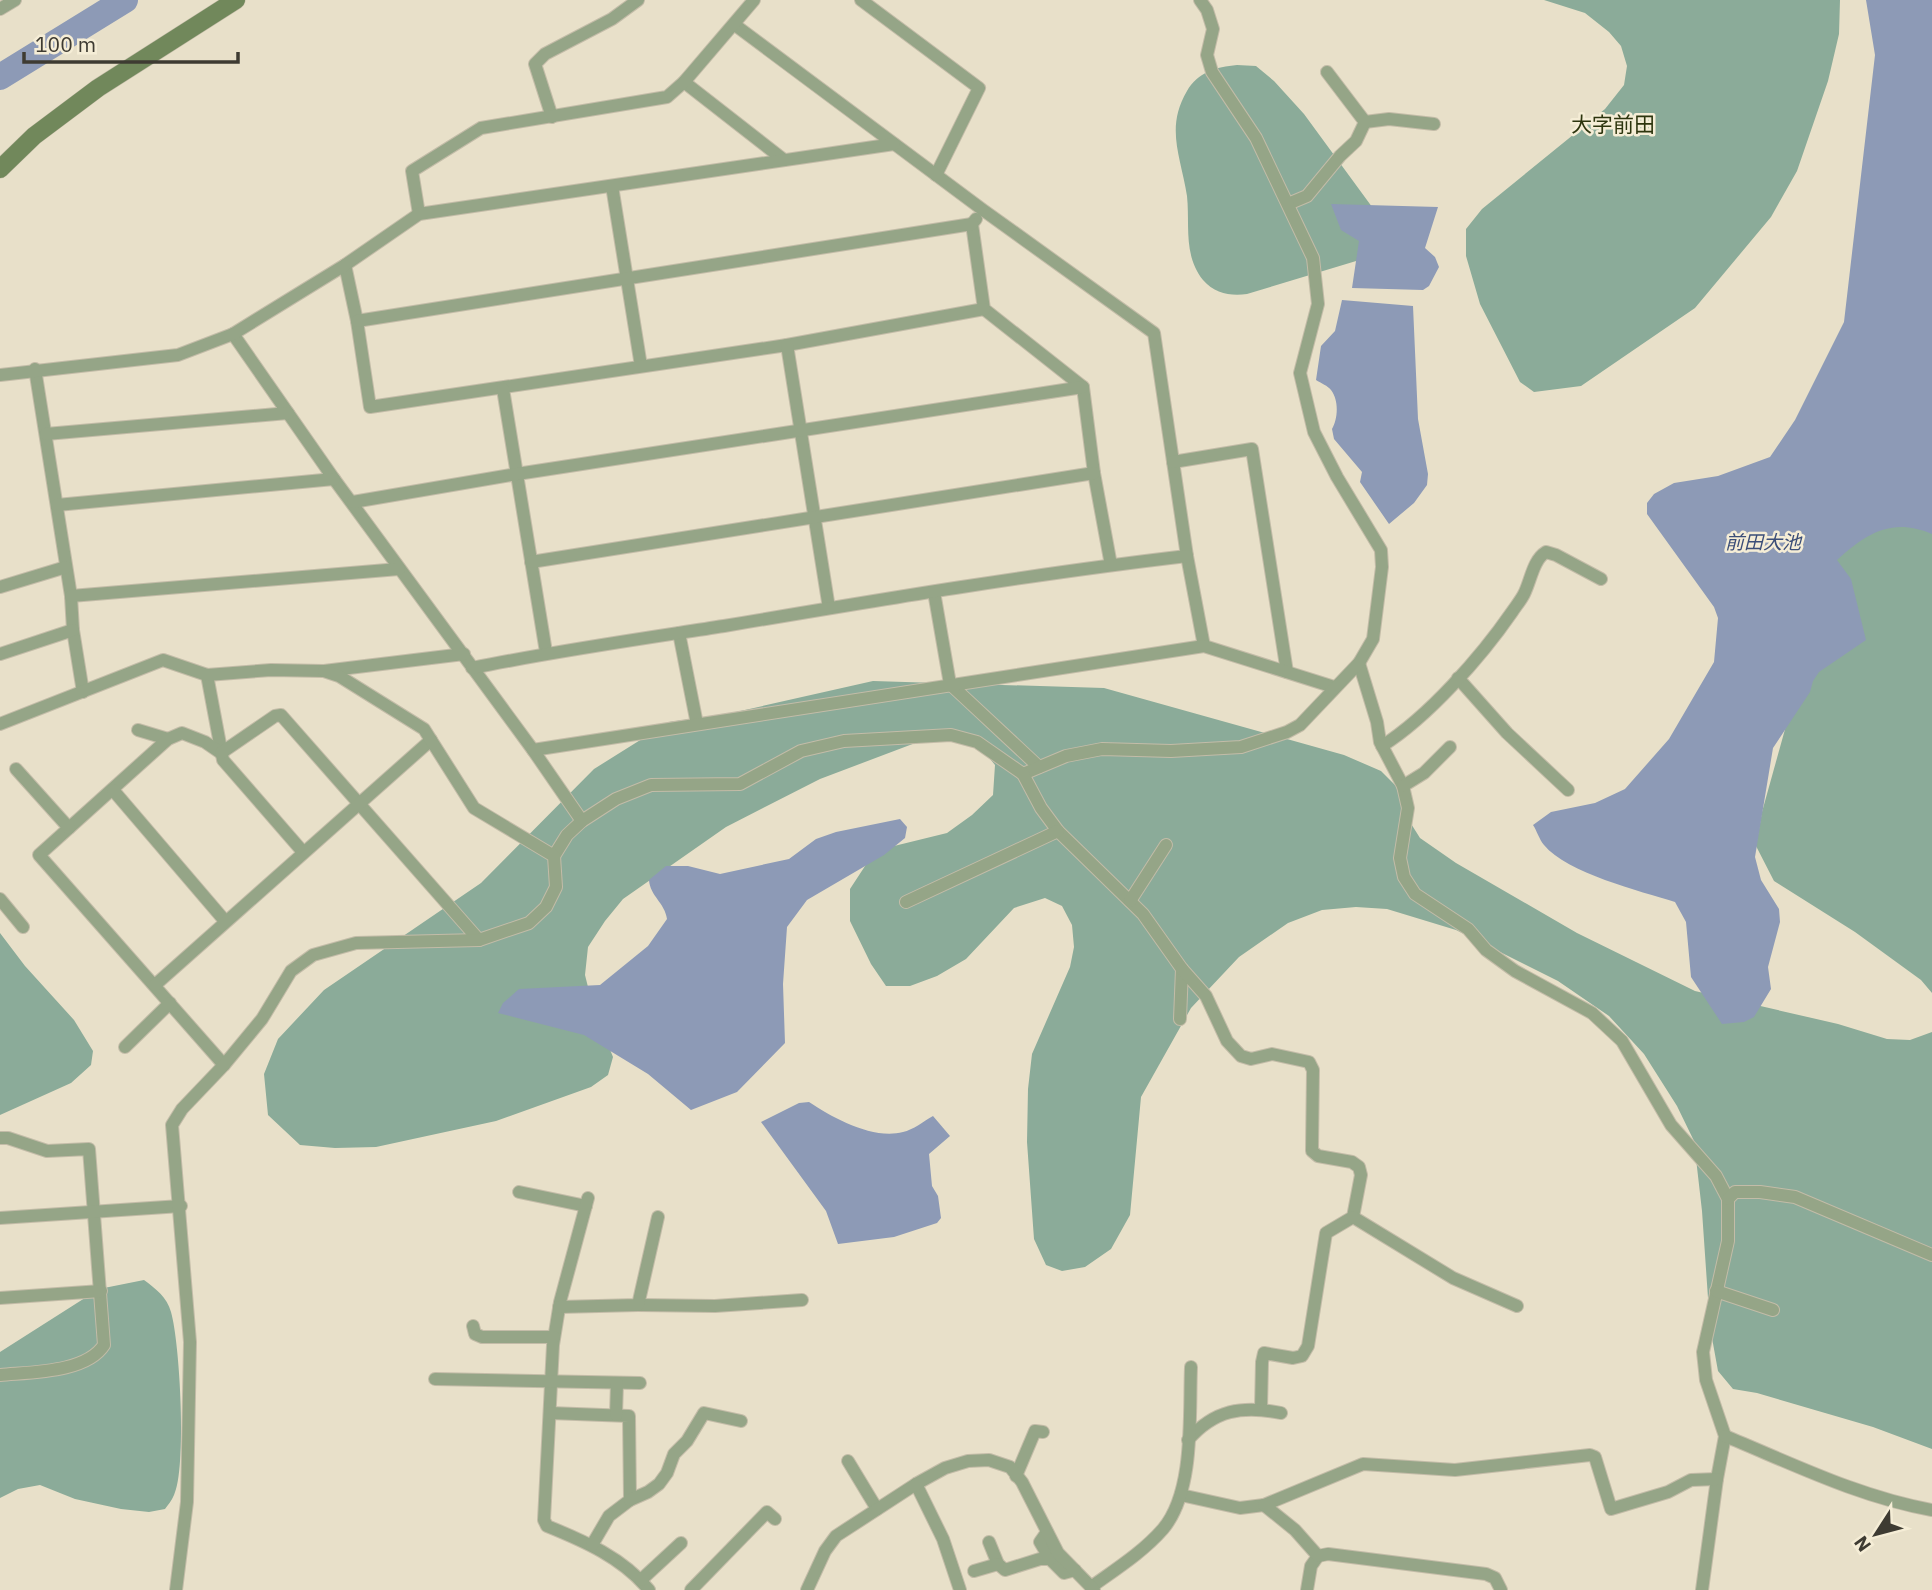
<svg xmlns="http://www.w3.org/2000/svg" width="1932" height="1590" viewBox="0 0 1932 1590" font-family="'IBM Plex Sans','Noto Sans JP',sans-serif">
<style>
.forest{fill:#8bab99}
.water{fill:#8d9ab6}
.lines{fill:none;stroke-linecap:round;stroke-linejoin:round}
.river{stroke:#8d9ab6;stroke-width:26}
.street-casing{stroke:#c3bca8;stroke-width:14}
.secondary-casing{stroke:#c3bca8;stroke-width:19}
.street{stroke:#95a587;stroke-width:12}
.secondary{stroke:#71885b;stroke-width:18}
.labels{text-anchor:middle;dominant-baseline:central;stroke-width:5;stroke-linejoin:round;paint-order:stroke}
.water-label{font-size:19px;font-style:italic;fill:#3b4e78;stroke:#f5edd6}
.quarter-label{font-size:21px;fill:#2d350e;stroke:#f5edd6}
</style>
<rect width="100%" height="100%" fill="#e8e0c9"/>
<g class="forest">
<path d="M1544 0H1840L1839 34 1828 81 1797 171 1771 217 1695 308 1581 386 1534 392 1520 382 1480 304 1466 256V229L1482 209 1605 109 1624 85 1627 66 1621 46 1609 32 1585 13Z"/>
<path d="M1237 65 1256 66 1274 81 1304 114 1375 211 1376 255 1247 294C1231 296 1215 294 1203 280 1183 255 1190 225 1187 196 1181 157 1165 128 1187 91 1198 72 1216 67 1237 65Z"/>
<path d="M1932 482V993L1921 980 1855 932 1774 881 1756 846 1762 812 1826 582 1844 544Z"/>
<path d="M873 681 1104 688 1344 755 1381 771 1399 789 1403 811 1420 838 1456 863 1577 933 1695 991 1838 1024 1887 1039 1910 1040 1932 1032V1449L1873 1427 1757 1393 1733 1389 1718 1371 1710 1327 1702 1211 1694 1141 1677 1106 1644 1054 1609 1016 1558 981 1456 930 1387 909 1356 907 1322 910 1288 923 1239 957 1191 1008 1141 1097 1130 1215 1111 1249 1085 1267 1062 1271 1046 1265 1034 1239 1027 1142 1028 1089 1032 1054 1070 967 1074 947 1072 925 1062 906 1045 898 1014 908 966 959 937 976 910 986H886L871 964 850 921V889L867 863 890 847 947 833 972 815 993 795 995 765 974 739 939 734 820 779 726 827 623 899 605 921 588 947 585 975 593 1007 613 1057 608 1075 591 1087 496 1121 376 1147 335 1148 300 1145 268 1115 264 1074 278 1039 324 990 481 883 594 769 669 722 727 714Z"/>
<path d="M0 933 25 966 74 1020 93 1051 91 1065 71 1083 0 1115Z"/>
<path d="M144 1280C156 1289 167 1297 171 1312 180 1343 187 1469 174 1495 172 1500 168 1505 165 1509L149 1512 121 1509 75 1499 40 1485 18 1489 0 1498V1352L99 1289Z"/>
</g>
<g class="water">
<path d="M1866 0H1932V534C1892 517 1867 533 1837 560L1851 579 1866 640 1819 672 1813 681 1810 692 1773 748 1755 857 1761 880 1779 909 1780 922 1768 967 1771 989 1754 1017 1744 1022 1722 1024 1691 977 1686 922 1675 902C1640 891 1567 873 1544 845 1539 839 1537 831 1533 825L1551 812 1595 803 1625 789 1669 739 1714 662 1718 618 1714 607 1647 514V503L1654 494 1674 483 1718 476 1770 457 1795 420 1844 322 1875 55Z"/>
<path d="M1331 204 1438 207 1425 248 1435 257 1439 267 1429 286 1423 290 1352 288 1359 241 1341 230Z"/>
<path d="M1342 300 1413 306 1418 419 1428 474 1427 485 1414 503 1389 524 1360 482 1362 472 1334 439 1332 429C1338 419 1339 400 1331 390 1328 386 1321 383 1316 380L1321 346 1335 331Z"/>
<path d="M900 819 907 827 905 838 884 855 807 900 787 927 783 984 785 1043 737 1092 691 1110 648 1074 584 1035 498 1013 503 1003 519 989 600 985 648 946 667 919C665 903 650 896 649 880L666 866H688L720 874 789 859 816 839 836 832Z"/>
<path d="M809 1102C833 1118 873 1140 903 1132 913 1130 924 1121 933 1116L950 1136 929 1154 932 1186 938 1196 941 1218 937 1223 894 1237 838 1244 826 1211 761 1122 799 1103Z"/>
</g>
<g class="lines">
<path class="river" d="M0 77 125 0"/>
<g class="street-casing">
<g id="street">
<path d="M861 0 979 88 936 175"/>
<path d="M0 9 15 0"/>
<path d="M735 25 983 210 1154 333 1187 556 1204 646"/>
<path d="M684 82 784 160"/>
<path d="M552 117 535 64 545 54 612 19 638 0"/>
<path d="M1365 122 1389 119 1434 124"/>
<path d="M612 186 641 366"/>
<path d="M1288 204 1307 196 1340 156 1356 141 1365 122 1327 72"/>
<path d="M419 214 412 171 481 128 667 97 684 82 754 0"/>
<path d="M976 219 972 224 984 309 1083 387 1094 473 1111 565"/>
<path d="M345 265 357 321 370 407 787 345 984 309"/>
<path d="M357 321 972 224"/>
<path d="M233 334 334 479 533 750 582 821"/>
<path d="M787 345 829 608"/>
<path d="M35 369 71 596 73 630 83 692"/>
<path d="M0 375 178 355 233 334 345 265 419 214 894 144"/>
<path d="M503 389 546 652"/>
<path d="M46 434 288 413"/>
<path d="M1173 462 1252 449 1287 672"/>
<path d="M353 502 517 474 1083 387"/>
<path d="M57 505 334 479"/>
<path d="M531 562 1094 473"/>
<path d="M0 587 66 567"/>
<path d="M934 592 950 684 1039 767"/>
<path d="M71 596 399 569"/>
<path d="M679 633 697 724"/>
<path d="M0 654 73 630"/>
<path d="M1359 663 1377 722 1380 742 1403 786 1408 808 1400 858 1404 877 1415 894 1468 929 1486 950 1515 971 1592 1013 1622 1041 1671 1125 1716 1176 1728 1199V1241L1703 1352 1706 1380 1725 1436 1717 1479 1702 1590"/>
<path d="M472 668C555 651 640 639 724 626 878 600 1032 574 1187 556"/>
<path d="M207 675 223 760 303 852"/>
<path d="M1458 678 1507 733 1568 790"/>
<path d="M0 724 163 660 207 675 271 670 324 671 464 654"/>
<path d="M138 730 168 739"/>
<path d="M1382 746C1428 717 1481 657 1512 612 1516 606 1521 600 1524 594 1531 580 1533 560 1546 552L1556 555 1601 579"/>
<path d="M533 750 1204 646 1334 687"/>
<path d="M221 753 205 742 182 733 168 739 39 855 224 1065"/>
<path d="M221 753 275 716 281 715 479 940"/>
<path d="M16 769 69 828"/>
<path d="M1023 774 1066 756 1102 749 1171 751 1241 747 1287 732 1300 725 1359 663 1373 639 1382 567 1381 550 1337 477 1314 432 1300 373 1318 304 1313 258 1256 138 1212 72 1207 55 1213 29 1207 10 1200 0"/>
<path d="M1403 786 1424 773 1450 747"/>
<path d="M113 790 225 921"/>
<path d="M554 856 567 835 582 821 616 799 651 785 740 784 801 751 844 741 951 735 977 742 1023 774 1041 808 1058 831 1143 914 1182 969 1180 1019"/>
<path d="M0 899 23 927"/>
<path d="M1130 901 1166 845"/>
<path d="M906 902 1058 831"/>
<path d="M1182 969 1206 996 1227 1041 1241 1056 1251 1059 1272 1054 1309 1062 1313 1070 1312 1151 1318 1156 1352 1162 1359 1167 1361 1175 1353 1217 1326 1233 1308 1346 1302 1356 1293 1358 1264 1353 1262 1362 1261 1409"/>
<path d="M155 985 431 740"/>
<path d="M125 1047 170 1003"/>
<path d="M0 1138H8L47 1151 89 1149 104 1345C86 1373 30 1372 0 1375"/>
<path d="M519 1192 586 1206"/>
<path d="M588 1198 560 1302 553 1345 544 1520 547 1526C584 1541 623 1558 649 1590"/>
<path d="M1728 1199 1735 1192H1760L1795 1197 1932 1255"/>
<path d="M1353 1217 1453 1278 1517 1306"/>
<path d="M0 1218 181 1206"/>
<path d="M1716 1291 1773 1310"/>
<path d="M0 1298 101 1291"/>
<path d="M638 1305 715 1306 802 1300"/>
<path d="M559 1307 638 1305 658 1217"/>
<path d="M473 1326 475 1334 482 1337H554"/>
<path d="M435 1379 640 1383"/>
<path d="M550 1413 629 1416 630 1500 609 1516 592 1545"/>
<path d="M616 1415 617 1383"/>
<path d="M1725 1436C1793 1464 1859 1497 1932 1510"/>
<path d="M1188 1440C1214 1410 1242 1405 1281 1413"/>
<path d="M848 1461 877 1509"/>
<path d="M1016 1476 1035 1431 1043 1432"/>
<path d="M916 1484 943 1539 960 1590"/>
<path d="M1181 1495 1240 1508 1264 1505"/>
<path d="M630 1500 648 1492 659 1484 667 1473 674 1454 687 1441 704 1413 741 1421"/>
<path d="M1047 1532 1040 1542 1050 1559 1064 1573 1075 1570"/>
<path d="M989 1542 998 1564 1005 1570 1040 1559H1050"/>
<path d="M974 1571 998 1564"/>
<path d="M641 1580 681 1543"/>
<path d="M1091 1587C1116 1569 1143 1552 1163 1529 1195 1491 1189 1414 1191 1367"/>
<path d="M176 1590 187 1502 190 1342 172 1125 182 1109 224 1065 262 1019 291 971 313 955 356 943 479 940 529 923 546 907 556 887 554 856 474 808 424 729 339 676 324 671"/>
<path d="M691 1590 767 1512 775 1519"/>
<path d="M807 1590 825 1551 836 1536 916 1484 945 1468 968 1461 989 1460 1010 1467 1022 1482 1058 1553 1094 1590"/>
<path d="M1307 1590 1311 1566 1318 1556"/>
<path d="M1501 1590 1495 1578 1486 1574 1328 1554 1318 1556 1295 1530 1264 1505 1363 1464 1455 1470 1590 1455 1595 1457 1611 1509 1668 1492 1691 1480 1717 1479"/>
</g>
</g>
<g class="secondary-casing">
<path id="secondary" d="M0 169 34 136 98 88 236 0"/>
</g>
<use href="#street" class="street"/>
<use href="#secondary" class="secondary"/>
</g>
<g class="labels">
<g class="water-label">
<text x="1763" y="542">前田大池</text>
</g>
<g class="quarter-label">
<text x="1613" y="124">大字前田</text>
</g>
</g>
<g transform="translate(1876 1534) rotate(234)" stroke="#f5edd6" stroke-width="5" paint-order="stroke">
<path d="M0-5L12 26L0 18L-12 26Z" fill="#3e3b32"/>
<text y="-10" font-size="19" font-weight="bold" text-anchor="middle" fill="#3e3b32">N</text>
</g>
<path d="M24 52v10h214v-10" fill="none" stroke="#3e3b32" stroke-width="3.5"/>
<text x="35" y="52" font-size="21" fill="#3e3b32" stroke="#f5edd6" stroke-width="5" paint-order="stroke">100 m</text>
</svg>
